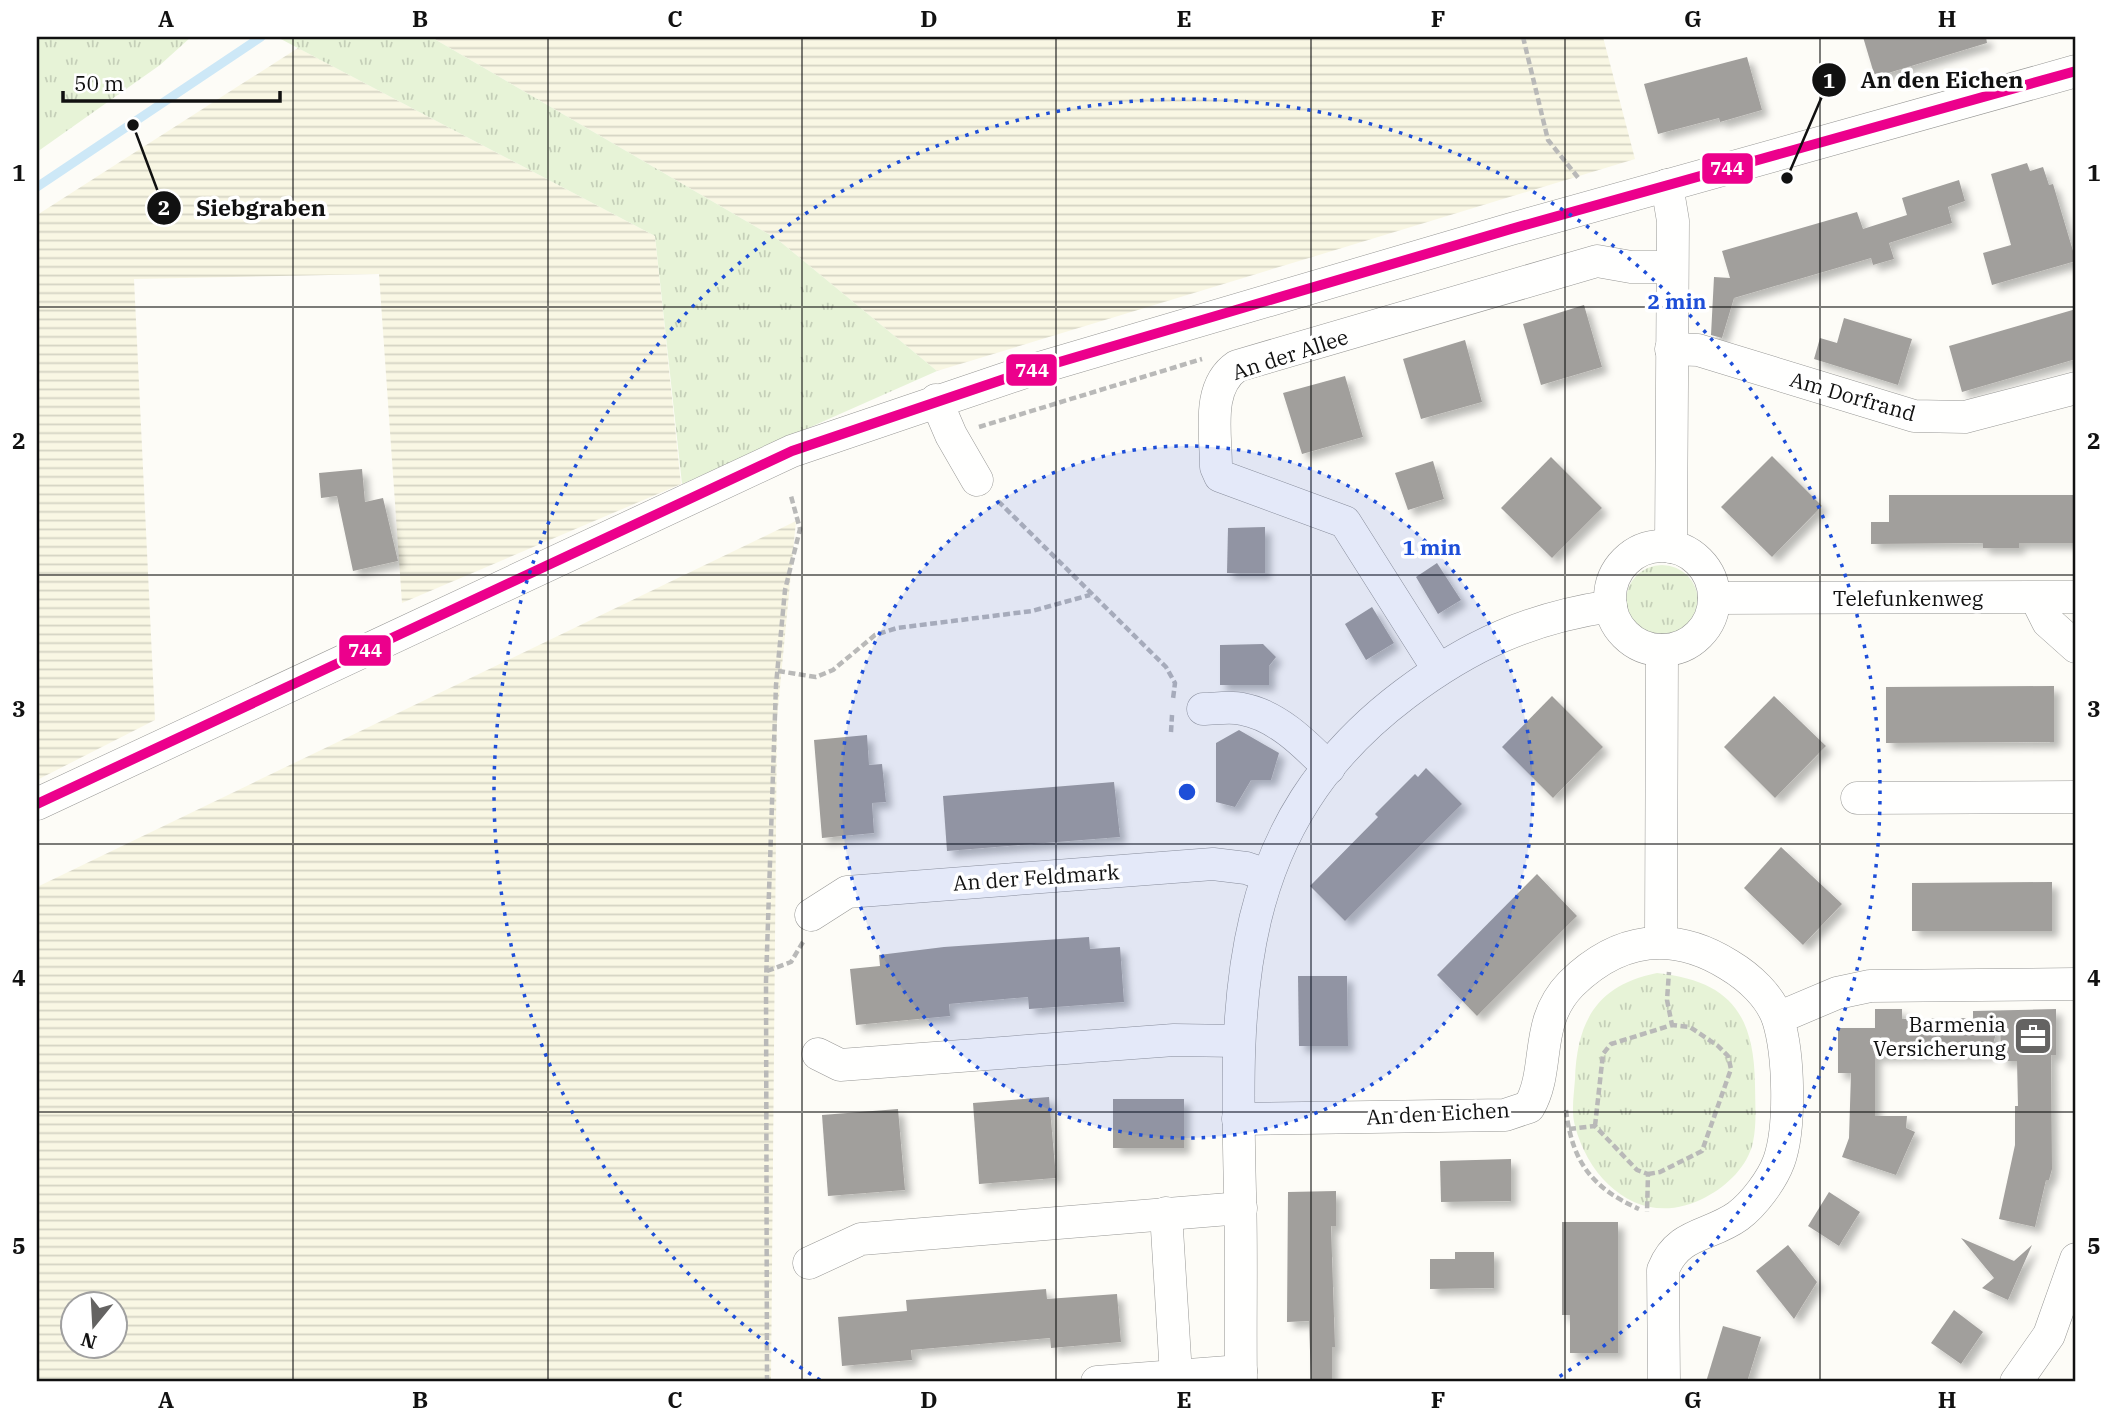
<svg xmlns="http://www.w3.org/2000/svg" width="2113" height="1419" viewBox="0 0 2113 1419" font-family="'IBM Plex Serif',serif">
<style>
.farmland{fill:url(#farmland-rules);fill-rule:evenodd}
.grass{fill:url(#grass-tufts)}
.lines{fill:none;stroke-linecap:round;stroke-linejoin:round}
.stream{stroke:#cde8f7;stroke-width:9}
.building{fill:#a19f9c;filter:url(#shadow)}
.minor-casing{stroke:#979795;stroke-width:33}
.path{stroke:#b9b9b8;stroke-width:4.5;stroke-dasharray:7 3.5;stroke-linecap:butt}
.minor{stroke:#fffffe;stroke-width:32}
.bus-1-casing{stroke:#fff;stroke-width:16}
.bus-1{stroke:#ec008c;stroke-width:10}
.grid{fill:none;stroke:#111;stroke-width:2;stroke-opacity:0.55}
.ring{fill:none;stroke:#1d4ed8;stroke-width:3.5;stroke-dasharray:3.5 7}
.labels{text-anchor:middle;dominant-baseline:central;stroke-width:7;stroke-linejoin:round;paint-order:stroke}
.street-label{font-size:21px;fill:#111;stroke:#fff}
.poi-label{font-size:21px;fill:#111;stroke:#fff;text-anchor:end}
.centre{fill:#1d4ed8;stroke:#fff;stroke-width:3.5}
.ring-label{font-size:21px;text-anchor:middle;font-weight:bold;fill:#1d4ed8;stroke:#fff;stroke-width:7;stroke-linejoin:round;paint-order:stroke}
.leader{fill:none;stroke:#111;stroke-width:2.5}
.callout-dot{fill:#111;stroke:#fff;stroke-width:2.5}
.mark-label{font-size:21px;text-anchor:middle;font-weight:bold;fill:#fff}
.callout-label{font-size:23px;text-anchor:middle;font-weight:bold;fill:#111;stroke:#fff;stroke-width:7;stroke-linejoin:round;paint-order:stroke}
.line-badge{stroke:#fff;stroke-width:2.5}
.badge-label{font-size:19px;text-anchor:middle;font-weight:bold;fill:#fff}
.neatline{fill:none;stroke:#111;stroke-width:2.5}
.grid-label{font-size:23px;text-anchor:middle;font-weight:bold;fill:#111}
</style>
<defs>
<pattern id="farmland-rules" width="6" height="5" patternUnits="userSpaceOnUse" patternTransform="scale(1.75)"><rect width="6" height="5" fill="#f9f7e4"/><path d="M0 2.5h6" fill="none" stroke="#d4d3c3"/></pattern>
<pattern id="grass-tufts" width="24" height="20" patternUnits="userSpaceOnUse" patternTransform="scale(1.75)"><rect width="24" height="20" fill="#e7f3d7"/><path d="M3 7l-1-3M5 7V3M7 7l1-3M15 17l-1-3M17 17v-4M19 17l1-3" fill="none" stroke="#c5cfb8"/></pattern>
<filter id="shadow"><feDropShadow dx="6" dy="6" stdDeviation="3.5" flood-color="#0004"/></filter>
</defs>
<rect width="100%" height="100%" fill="#fdfcf7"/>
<g class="farmland">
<path d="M431 37H1603L1635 159 937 371 777 239Z"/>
<path d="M298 48 655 236 681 484 402 603 379 274 134 279 155 720 37 780V215Z"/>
<path d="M796 521 777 718 771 1382H37V887ZM74 1304H116V1346H74Z"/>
</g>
<g class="grass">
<path d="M37 37H191L160 65 37 152Z"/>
<path d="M277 37H431L777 239 937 371 682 484 655 236Z"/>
<circle cx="1662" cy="601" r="36"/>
<path d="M1657 973C1729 981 1754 1013 1755 1084 1755 1103 1757 1123 1753 1142 1748 1166 1727 1186 1706 1197 1645 1230 1591 1186 1575 1126 1571 1112 1574 1094 1575 1079 1577 1021 1597 985 1657 973Z"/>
</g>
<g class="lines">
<path class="stream" d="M37 187 261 37"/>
</g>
<g class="building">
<path d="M1863 37H1986L1987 43 1875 77Z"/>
<path d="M1747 57 1762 110 1720 122 1719 118 1658 134 1644 84Z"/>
<path d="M2027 163 2030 171 2043 167 2049 185 2053 184 2076 261 1992 285 1983 253 2011 245 1991 174Z"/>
<path d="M1959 180 1965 201 1948 207 1952 223 1889 243 1894 259 1873 265 1871 258 1734 298 1722 338 1711 335 1714 277 1730 278 1722 251 1857 212 1863 229 1907 215 1902 198Z"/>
<path d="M1584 305 1602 367 1541 385 1523 324Z"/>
<path d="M2076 309V359L1962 392 1949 346Z"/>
<path d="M1844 318 1912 339 1898 385 1814 359 1820 338 1837 343Z"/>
<path d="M1465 340 1482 402 1421 419 1403 359Z"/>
<path d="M1345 376 1363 437 1302 454 1283 393Z"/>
<path d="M1772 456 1822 506 1772 557 1721 507Z"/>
<path d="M1551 457 1602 508 1552 558 1501 508Z"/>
<path d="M1433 461 1444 499 1408 510 1395 473Z"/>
<path d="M362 469 365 502 383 498 398 561 353 571 337 496 321 498 319 473Z"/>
<path d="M1889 495H2076V543H2019V548H1983V543L1871 544V522H1889Z"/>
<path d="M1265 527V573H1227L1228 528Z"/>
<path d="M1437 563 1461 600 1438 614 1416 577Z"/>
<path d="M1372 607 1394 643 1366 660 1345 624Z"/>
<path d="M1263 644 1276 657 1269 666V685H1220V645Z"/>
<path d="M2054 686V742L1886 743V687Z"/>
<path d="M1552 696 1603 747 1553 798 1502 747Z"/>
<path d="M1774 696 1826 746 1775 798 1724 747Z"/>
<path d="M1239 730 1279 753 1271 780H1251L1235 807 1216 802V743Z"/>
<path d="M867 735 869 765 882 764 886 802 872 803 874 833 822 838 814 740Z"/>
<path d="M1426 768 1462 804 1345 921 1310 886 1378 817 1375 814 1415 774 1418 777Z"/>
<path d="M1114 782 1120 837 947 851 943 796Z"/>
<path d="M1781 847 1842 904 1803 945 1744 888Z"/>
<path d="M1537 874 1577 916 1477 1016 1437 975Z"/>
<path d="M2052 882V931H1912V883Z"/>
<path d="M1089 937 1090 949 1120 947 1124 1002 1029 1009 1028 997 949 1004 950 1016 856 1025 850 969 880 966 879 955 944 947Z"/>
<path d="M1298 976H1347L1348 1046H1299Z"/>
<path d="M1875 1009H1902V1019L1973 1018V1011L2056 1009V1055H2051L2052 1169 2049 1180H2046L2035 1227 1999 1219 2015 1145V1106H2018L2017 1061H2001L2000 1019 1990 1055 1875 1056V1116H1907L1906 1128 1915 1132 1896 1175 1842 1157 1849 1138 1851 1073H1838V1028H1875Z"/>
<path d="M1049 1097 1056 1178 979 1184 973 1103Z"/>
<rect x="1113" y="1099" width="71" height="49"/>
<path d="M898 1109 905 1190 828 1196 822 1115Z"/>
<path d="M1511 1159V1201L1441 1202 1440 1161Z"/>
<path d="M1336 1191V1226H1331L1335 1347H1332V1382H1311L1309 1321 1287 1322 1288 1192Z"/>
<path d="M1829 1192 1860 1212 1839 1246 1808 1226Z"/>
<path d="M1562 1222H1618V1353H1570V1315H1562Z"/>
<path d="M1961 1238 2014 1261 2032 1245 2008 1300 1982 1288 1994 1278Z"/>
<path d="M1788 1245 1817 1282 1794 1319 1756 1271Z"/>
<path d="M1455 1252H1494V1288L1430 1289V1259H1455Z"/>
<path d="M1046 1289 1047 1299 1117 1294 1121 1342 1051 1348 1050 1338 911 1350 912 1360 842 1366 838 1317 907 1311 906 1300Z"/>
<path d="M1954 1310 1983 1332 1961 1364 1931 1343Z"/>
<path d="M1723 1326 1761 1337 1747 1382H1706Z"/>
</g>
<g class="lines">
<g class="minor-casing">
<g id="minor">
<path d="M1667 185 1673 221 1671 547"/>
<path d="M1671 349 1698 350 1914 416 1965 417 2076 388"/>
<path d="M936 400 951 435 977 480"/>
<circle cx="1662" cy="598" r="52"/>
<path d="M1714 598 2076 597"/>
<path d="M2036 598 2048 622 2076 647"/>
<path d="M1438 669 1345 522 1220 476 1216 467C1216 433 1206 387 1237 366L1597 261 1631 267H1671"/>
<path d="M1203 709C1215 709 1230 706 1242 709 1277 715 1306 745 1329 768"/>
<path d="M1857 798 2076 797"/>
<path d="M37 804 792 451 1022 373 1511 229 2076 71"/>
<path d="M811 915 847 892 1213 864 1246 868 1267 875"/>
<path d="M1661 940 1662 650"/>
<path d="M1778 1018 1837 993 1870 986 2076 984"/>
<path d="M818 1054 840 1065 1174 1040 1237 1041"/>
<path d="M1238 1119 1505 1115 1529 1107C1551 1069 1533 1023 1571 984 1619 937 1673 930 1729 965 1749 977 1770 996 1778 1019 1789 1054 1791 1127 1779 1161 1772 1180 1754 1204 1738 1216 1709 1237 1678 1232 1663 1270L1664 1382"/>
<path d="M1166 1213 1176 1375"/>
<path d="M809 1263 861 1239 1241 1208"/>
<path d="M1097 1382 1241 1371"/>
<path d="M1241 1382C1240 1319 1242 1255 1240 1192 1235 996 1231 825 1405 694 1470 645 1530 618 1611 606"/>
<path d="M2016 1382 2049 1335 2076 1259"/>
</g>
</g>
<g class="path">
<path d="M1523 37 1548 140 1580 180"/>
<path d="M979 427 1202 359"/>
<path d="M998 501 1166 667 1175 683 1173 699"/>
<path d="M778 671 816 677 833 670 875 635 897 628 1032 611 1090 595"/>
<path d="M1171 732 1172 715"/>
<path d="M767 971 791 962 803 942"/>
<path d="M1566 1110C1572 1162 1592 1188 1639 1209"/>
<path d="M1595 1126 1603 1054 1611 1044 1672 1025 1667 1000 1669 972"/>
<path d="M1569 1129 1595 1126 1637 1170 1648 1174 1647 1212"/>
<path d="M1648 1174 1660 1172 1702 1151 1731 1069 1728 1056 1718 1046 1690 1027 1672 1025"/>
<path d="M767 1382 766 981 776 685 785 590 800 529 791 496"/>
</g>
<use href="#minor" class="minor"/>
<g class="bus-1-casing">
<path id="bus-1" d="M37 804 792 451 1022 373 1511 229 2076 71"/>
</g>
<use href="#bus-1" class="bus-1"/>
</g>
<path class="grid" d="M293 37V1382M548 37V1382M802 37V1382M1056 37V1382M1311 37V1382M1565 37V1382M1820 37V1382M37 307H2076M37 575H2076M37 844H2076M37 1112H2076"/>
<circle cx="1187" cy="792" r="346" fill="#1d4ed8" fill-opacity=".12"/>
<g class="ring">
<circle cx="1187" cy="792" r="346"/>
<path d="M820 1380A693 693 0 1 1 1554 1380"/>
</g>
<defs>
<g id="office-square" transform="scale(2.0125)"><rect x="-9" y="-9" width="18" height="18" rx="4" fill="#646362" stroke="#fff"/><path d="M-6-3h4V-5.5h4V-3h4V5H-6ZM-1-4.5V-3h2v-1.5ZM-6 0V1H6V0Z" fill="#fff"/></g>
</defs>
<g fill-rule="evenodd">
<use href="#office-square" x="2033" y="1036"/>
</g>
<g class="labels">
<g class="street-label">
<text transform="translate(1290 354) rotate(-18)">An der Allee</text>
<text transform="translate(1853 396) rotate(16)">Am Dorfrand</text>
<text x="1908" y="598">Telefunkenweg</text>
<text transform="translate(1036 877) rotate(-4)">An der Feldmark</text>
<text transform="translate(1438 1113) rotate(-3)">An den Eichen</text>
</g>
<g class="poi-label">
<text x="2006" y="1024">Barmenia<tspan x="2006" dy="24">Versicherung</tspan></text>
</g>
</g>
<circle cx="1187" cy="792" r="10" class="centre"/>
<g class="ring-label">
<text x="1677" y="309">2 min</text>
<text x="1432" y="555">1 min</text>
</g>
<path class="leader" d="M1787 178L1829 80M133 125L164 208"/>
<g class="callout-dot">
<circle cx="1787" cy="178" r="7"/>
<circle cx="133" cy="125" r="7"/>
<circle cx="1829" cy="80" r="18"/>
<circle cx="164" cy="208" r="18"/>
</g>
<g class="mark-label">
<text x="1829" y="88">1</text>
<text x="164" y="215">2</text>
</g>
<g class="callout-label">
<text x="1942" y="88">An den Eichen</text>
<text x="261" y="216">Siebgraben</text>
</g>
<g class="line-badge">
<rect x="1701" y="152" width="53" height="33" rx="7" fill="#ec008c"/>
<rect x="1005" y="353" width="53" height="34" rx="7" fill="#ec008c"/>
<rect x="338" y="634" width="54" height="33" rx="7" fill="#ec008c"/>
</g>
<g class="badge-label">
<text x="1727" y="175">744</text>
<text x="1032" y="377">744</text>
<text x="365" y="657">744</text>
</g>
<rect width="2113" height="1419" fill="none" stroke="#ffffff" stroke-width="77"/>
<g transform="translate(94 1325) rotate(198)"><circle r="33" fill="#ffffff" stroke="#a0a0a0" stroke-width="2"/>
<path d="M0-5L12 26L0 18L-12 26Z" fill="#646362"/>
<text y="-10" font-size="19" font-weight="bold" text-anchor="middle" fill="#111111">N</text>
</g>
<path d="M63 91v10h217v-10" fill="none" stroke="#111111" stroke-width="3.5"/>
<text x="74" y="91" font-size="21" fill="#111111" stroke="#ffffff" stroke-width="5" paint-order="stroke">50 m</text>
<rect x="38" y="38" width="2036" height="1342" class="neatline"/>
<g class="grid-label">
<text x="166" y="27">A</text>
<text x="420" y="27">B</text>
<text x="675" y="27">C</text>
<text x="929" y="27">D</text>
<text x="1184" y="27">E</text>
<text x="1438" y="27">F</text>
<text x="1693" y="27">G</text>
<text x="1947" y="27">H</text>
<text x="19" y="181">1</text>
<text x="2094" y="181">1</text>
<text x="19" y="449">2</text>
<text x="2094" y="449">2</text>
<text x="19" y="717">3</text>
<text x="2094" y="717">3</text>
<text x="19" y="986">4</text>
<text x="2094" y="986">4</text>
<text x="19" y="1254">5</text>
<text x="2094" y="1254">5</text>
<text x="166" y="1408">A</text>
<text x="420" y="1408">B</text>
<text x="675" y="1408">C</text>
<text x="929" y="1408">D</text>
<text x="1184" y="1408">E</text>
<text x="1438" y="1408">F</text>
<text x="1693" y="1408">G</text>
<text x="1947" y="1408">H</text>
</g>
</svg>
